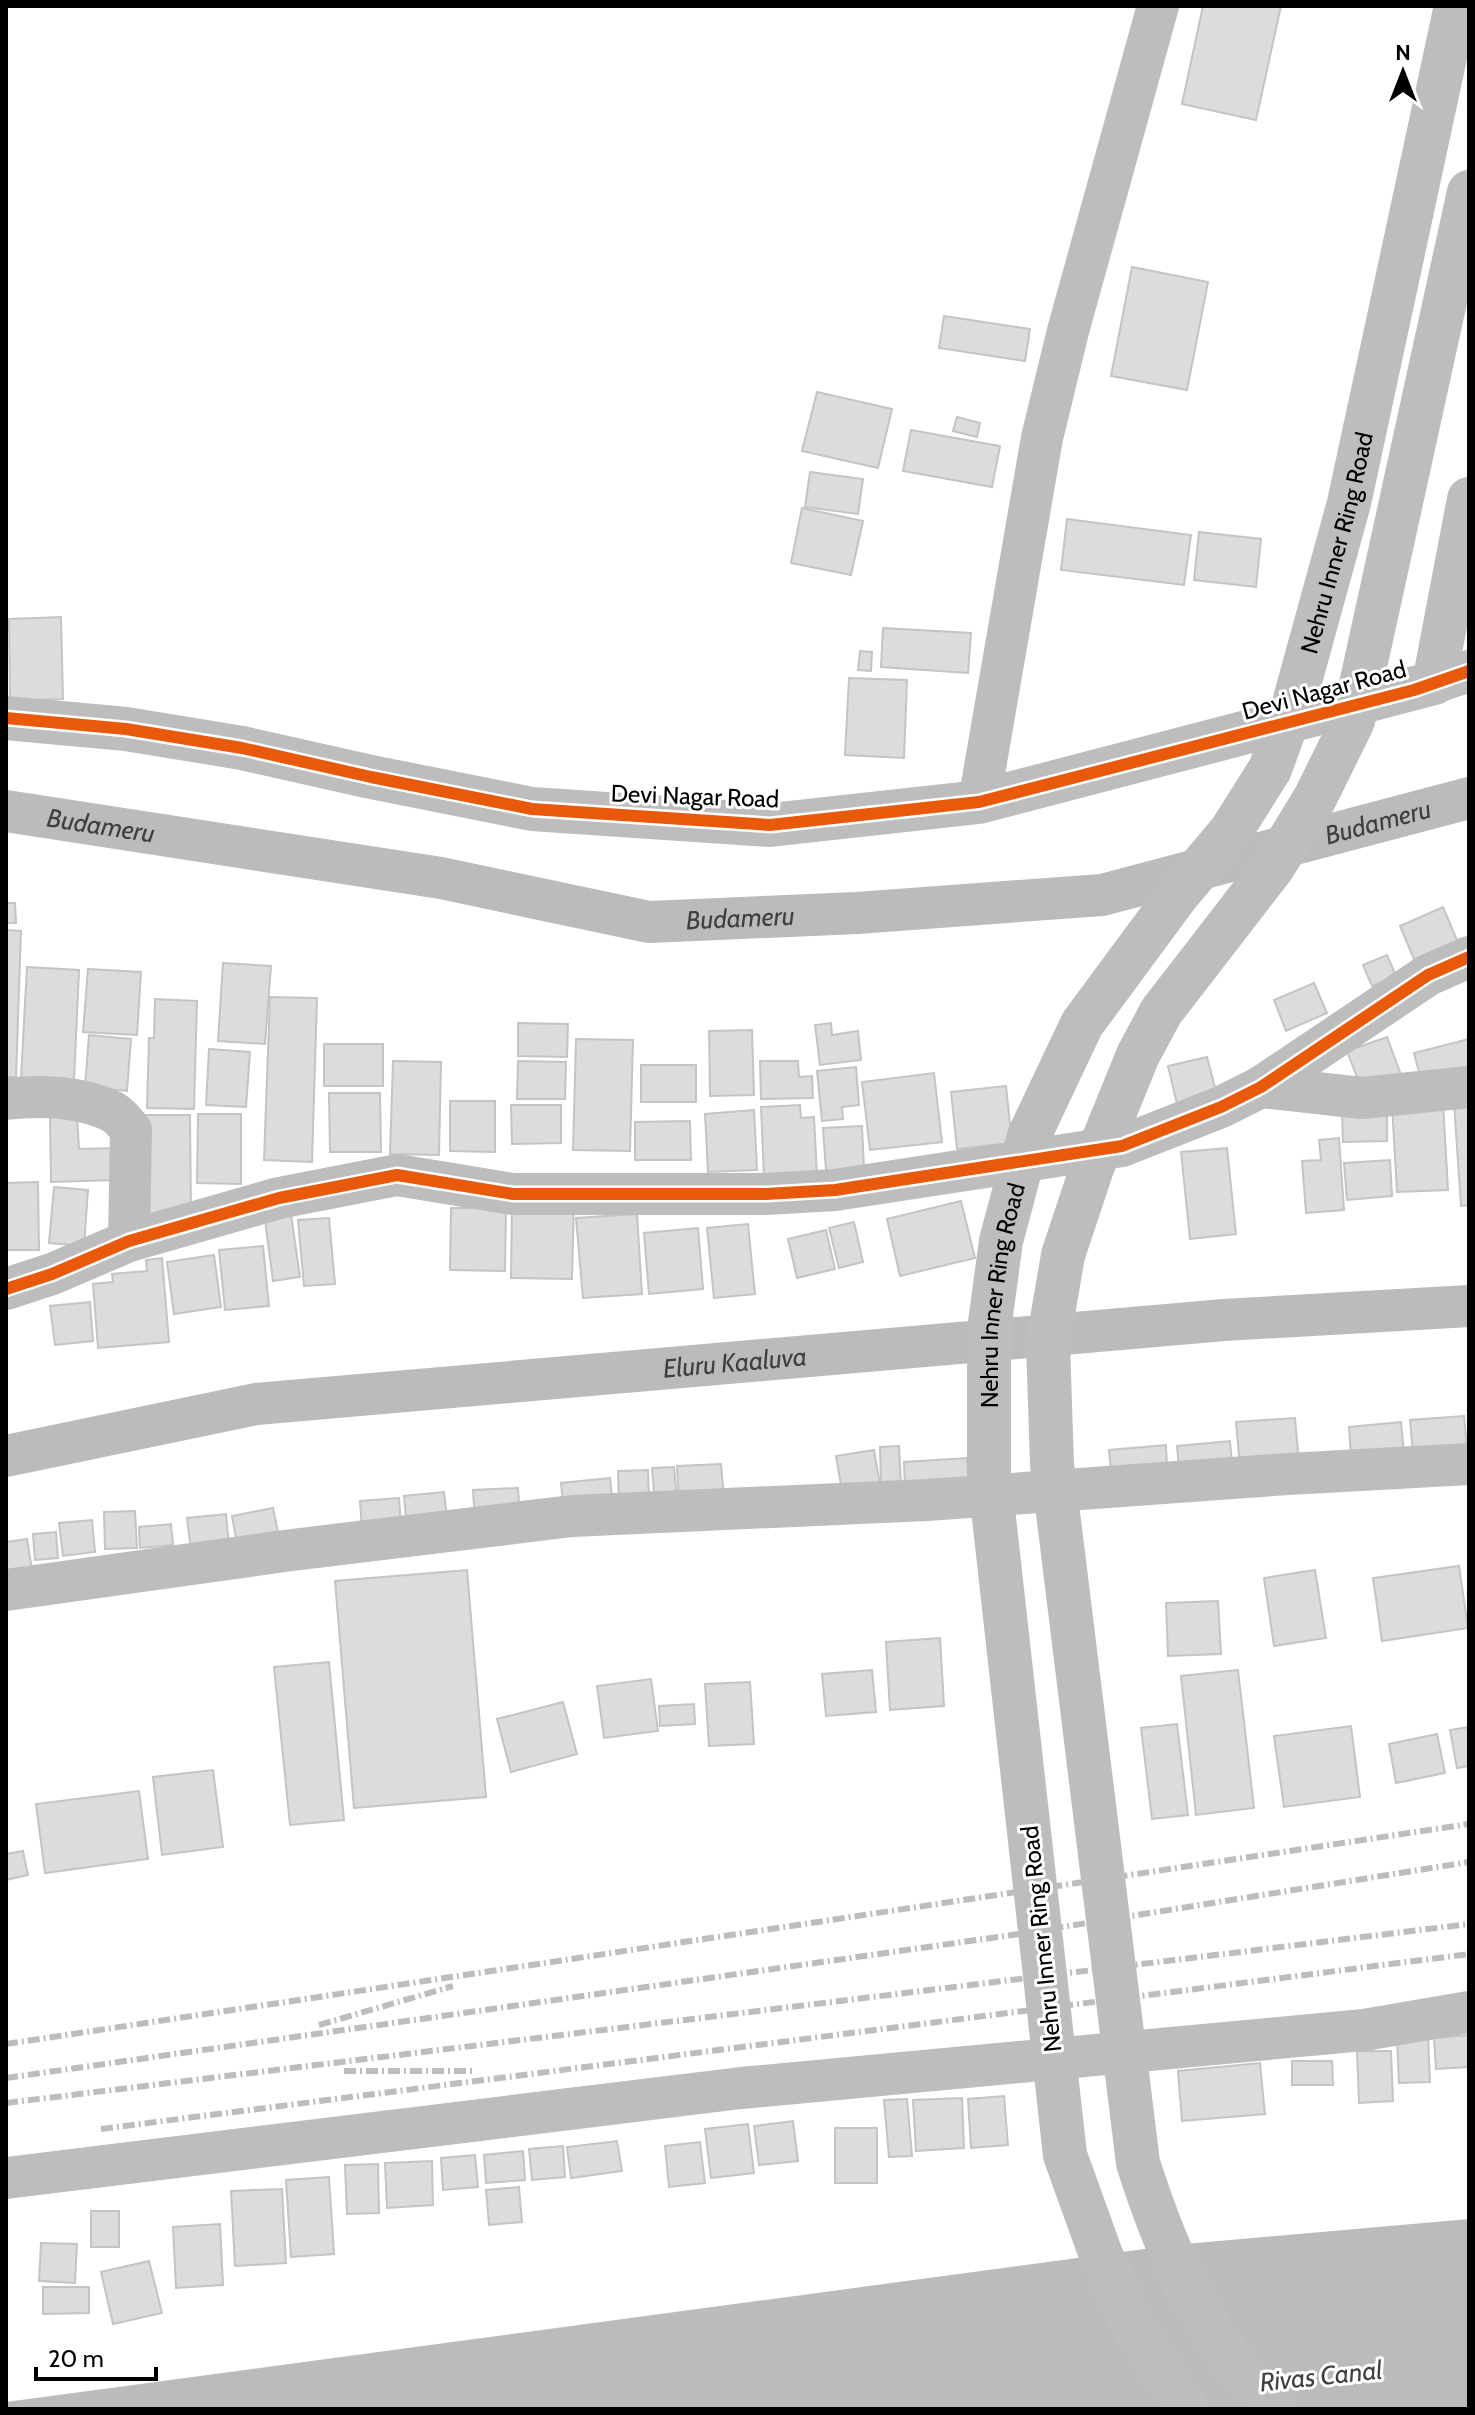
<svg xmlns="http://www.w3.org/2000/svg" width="1475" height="2415" viewBox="0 0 1475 2415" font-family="Cabin,sans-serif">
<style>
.water{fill:#bbb}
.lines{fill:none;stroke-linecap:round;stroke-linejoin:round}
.canal{stroke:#bbb;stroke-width:42}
.building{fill:#dcdcdc;stroke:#c4c4c4;stroke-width:2}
.minor{stroke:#bdbdbd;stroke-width:42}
.tertiary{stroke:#bdbdbd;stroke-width:44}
.primary{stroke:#bdbdbd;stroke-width:44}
.rail{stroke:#bdbdbd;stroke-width:6;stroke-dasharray:12 4 2 4;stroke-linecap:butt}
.cycleway-casing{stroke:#fff;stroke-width:17}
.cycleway{stroke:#e8590c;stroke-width:12}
.labels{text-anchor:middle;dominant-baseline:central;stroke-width:6;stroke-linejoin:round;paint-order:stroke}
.street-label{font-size:24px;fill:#000;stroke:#fff}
.water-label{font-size:26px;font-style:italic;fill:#3f3f3f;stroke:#fff}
</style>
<rect width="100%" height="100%" fill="#fff"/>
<path class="water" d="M1469 2219V2409H6V2402L1174 2245Z"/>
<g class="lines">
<g class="canal">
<path id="s1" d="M6 811 441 878 649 922 857 913 1102 895 1469 798"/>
<path id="s2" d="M6 1456 256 1404 1224 1320 1469 1306"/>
</g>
</g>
<g class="building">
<path d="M1203 6H1281L1256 120 1182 104Z"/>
<path d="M1132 267 1208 282 1187 390 1111 376Z"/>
<path d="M944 316 1030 329 1025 361 939 348Z"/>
<path d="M817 392 892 409 878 468 802 451Z"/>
<path d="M957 417 980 423 977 437 953 431Z"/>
<path d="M911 430 1000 446 992 487 903 471Z"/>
<path d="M810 472 863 479 858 514 805 507Z"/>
<path d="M802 508 863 521 851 575 791 563Z"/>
<path d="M1067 519 1191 535 1184 585 1061 570Z"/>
<path d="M1199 532 1261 539 1256 587 1194 580Z"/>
<path d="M61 617 63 699 10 701 9 619Z"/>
<path d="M883 628 971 633 968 673 881 667Z"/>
<path d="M860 651 872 652 871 671 858 670Z"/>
<path d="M849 678 907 680 904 758 845 755Z"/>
<path d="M6 903H15L16 923H6Z"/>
<path d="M1443 907 1459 945 1416 964 1400 926Z"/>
<path d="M6 930 21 931 16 1077H6Z"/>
<path d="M1387 955 1396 976 1372 986 1363 965Z"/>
<path d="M223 963 271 966 265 1044 218 1041Z"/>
<path d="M27 967 79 970 74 1081 21 1078Z"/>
<path d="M88 969 141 972 137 1035 83 1032Z"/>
<path d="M1314 983 1327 1013 1286 1031 1274 1000Z"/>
<path d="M270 997 317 998 312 1162 264 1160Z"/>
<path d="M155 999 197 1001 194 1109 147 1108 149 1038H154Z"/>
<path d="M518 1023 568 1024 567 1057 518 1056Z"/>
<path d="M831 1023 832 1035 858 1031 861 1060 820 1065 815 1025Z"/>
<path d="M752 1030 754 1095 710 1096 709 1031Z"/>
<path d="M89 1035 131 1039 127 1091 85 1087Z"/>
<path d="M1387 1037 1401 1075 1362 1090 1347 1051Z"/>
<path d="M576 1039 633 1040 630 1151 573 1150Z"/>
<path d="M1469 1039V1074L1423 1087 1414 1053Z"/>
<rect x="324" y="1044" width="59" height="42"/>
<path d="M209 1049 250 1052 246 1107 206 1105Z"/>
<path d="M1207 1057 1218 1099 1178 1108 1168 1066Z"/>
<path d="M393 1061 441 1062 439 1155 390 1154Z"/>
<path d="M518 1061 566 1062 565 1099H517Z"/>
<path d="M760 1061H798L799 1077 812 1076 813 1098 761 1099Z"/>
<rect x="641" y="1065" width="55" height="37"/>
<path d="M856 1067 859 1105 842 1107 843 1119 822 1121 817 1071Z"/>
<path d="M934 1073 942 1142 870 1150 862 1082Z"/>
<path d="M1006 1086 1012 1143 957 1149 951 1092Z"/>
<path d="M329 1093H380L381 1152H330Z"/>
<path d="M450 1101H495V1152L450 1151Z"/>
<path d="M1443 1102 1448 1190 1397 1192 1392 1105Z"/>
<path d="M1469 1102V1205L1461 1206 1454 1103Z"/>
<path d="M511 1105H561V1143L512 1144Z"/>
<path d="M800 1105 801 1118 814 1117 817 1175 764 1177 761 1107Z"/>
<path d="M754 1110 757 1170 708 1172 705 1114Z"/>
<path d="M1342 1110H1387V1141L1343 1142Z"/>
<path d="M198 1114H241V1184L197 1183Z"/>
<path d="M146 1115H190L191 1214H147Z"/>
<path d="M77 1116 79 1149 116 1148 117 1180 51 1182 50 1117Z"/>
<path d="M690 1121 691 1160H635V1122Z"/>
<path d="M862 1126 864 1169 826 1171 823 1128Z"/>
<path d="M1339 1138 1344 1210 1306 1213 1302 1161 1321 1160 1319 1140Z"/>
<path d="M1227 1148 1236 1234 1190 1239 1181 1152Z"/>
<path d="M1390 1160 1392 1196 1347 1200 1344 1163Z"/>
<path d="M38 1182 39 1250H6V1183Z"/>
<path d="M54 1187 88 1190 84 1246 49 1243Z"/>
<path d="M961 1201 975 1258 900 1276 887 1219Z"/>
<path d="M512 1204 574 1205 572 1279 511 1278Z"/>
<path d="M290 1208 300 1277 273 1281 264 1212Z"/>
<path d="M451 1208H506L505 1271 450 1270Z"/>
<path d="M637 1214 642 1294 583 1298 576 1218Z"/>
<path d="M329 1218 335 1284 304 1286 298 1220Z"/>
<path d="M854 1222 863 1262 839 1268 829 1228Z"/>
<path d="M748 1224 755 1294 714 1298 707 1228Z"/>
<path d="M698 1228 703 1289 649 1294 644 1233Z"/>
<path d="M826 1230 835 1269 797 1278 788 1239Z"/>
<path d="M263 1246 269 1306 225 1310 219 1250Z"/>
<path d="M214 1255 221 1307 174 1314 167 1262Z"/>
<path d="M162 1258 169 1342 98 1348 93 1284 113 1282 112 1274 147 1271 146 1260Z"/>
<path d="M90 1302 93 1341 55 1345 50 1306Z"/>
<path d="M1464 1416 1467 1448 1413 1453 1410 1420Z"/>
<path d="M1295 1418 1299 1462 1240 1467 1236 1422Z"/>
<path d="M1401 1422 1404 1454 1351 1458 1349 1427Z"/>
<path d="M1230 1441 1232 1464 1179 1469 1177 1446Z"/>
<path d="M1166 1445 1167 1467 1111 1472 1109 1450Z"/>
<path d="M899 1446 901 1484 881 1485 880 1447Z"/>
<path d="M874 1450 880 1485 842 1491 836 1456Z"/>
<path d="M967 1458 969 1486 905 1490 904 1462Z"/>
<path d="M721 1464 724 1499 679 1502 677 1466Z"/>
<path d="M674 1467 677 1502 655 1504 652 1468Z"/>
<path d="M648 1470 649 1500 619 1502 618 1471Z"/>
<path d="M610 1478 613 1507 564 1512 561 1483Z"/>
<path d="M518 1488 520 1520 475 1522 473 1490Z"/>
<path d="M444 1492 448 1527 407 1530 404 1496Z"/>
<path d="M399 1498 401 1526 362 1530 360 1501Z"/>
<path d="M273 1508 279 1537 237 1544 232 1516Z"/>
<path d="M135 1511 137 1548 105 1549 104 1512Z"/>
<path d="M226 1514 229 1546 191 1550 187 1518Z"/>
<path d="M92 1520 95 1552 63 1556 59 1523Z"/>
<path d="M171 1524 173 1545 140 1548 139 1527Z"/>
<path d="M56 1532 58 1558 35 1560 33 1534Z"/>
<path d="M27 1539 32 1570 6 1573V1542Z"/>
<path d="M1459 1566 1468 1628 1382 1641 1373 1578Z"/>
<path d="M467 1570 486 1797 354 1808 335 1581Z"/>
<path d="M1315 1570 1326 1638 1274 1646 1264 1578Z"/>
<path d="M1218 1601 1221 1654 1168 1656 1166 1603Z"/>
<path d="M940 1638 944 1706 890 1710 886 1642Z"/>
<path d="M329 1662 344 1820 290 1825 274 1667Z"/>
<path d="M872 1670 876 1712 826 1716 822 1674Z"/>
<path d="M1238 1670 1254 1808 1196 1815 1181 1676Z"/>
<path d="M651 1679 658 1731 604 1738 597 1686Z"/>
<path d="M750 1682 754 1744 709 1746 705 1684Z"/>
<path d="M563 1702 577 1754 511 1772 497 1719Z"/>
<path d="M694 1704 695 1724 660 1726 659 1706Z"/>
<path d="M1177 1724 1188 1815 1152 1819 1141 1728Z"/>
<path d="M1351 1726 1360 1797 1284 1807 1274 1736Z"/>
<path d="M1469 1727V1766L1457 1768 1450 1730Z"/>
<path d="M1437 1734 1445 1773 1396 1783 1389 1744Z"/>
<path d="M213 1770 223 1847 162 1855 153 1777Z"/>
<path d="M139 1791 148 1859 45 1873 36 1804Z"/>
<path d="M23 1851 28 1875 6 1880V1854Z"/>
<path d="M1469 2035V2067L1436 2069 1434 2038Z"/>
<path d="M1428 2037 1430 2082 1399 2083 1397 2038Z"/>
<path d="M1357 2051H1391L1393 2101 1359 2103Z"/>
<path d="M1292 2061H1332L1333 2085H1292Z"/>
<path d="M1260 2063 1265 2114 1182 2121 1178 2071Z"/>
<path d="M1004 2096 1008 2145 971 2148 968 2099Z"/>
<path d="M962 2098 964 2148 916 2151 913 2100Z"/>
<path d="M907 2099 912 2156 889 2157 884 2100Z"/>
<path d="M793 2121 798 2161 759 2165 754 2126Z"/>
<path d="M748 2124 754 2173 711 2178 705 2129Z"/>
<rect x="835" y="2128" width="42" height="55"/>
<path d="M617 2141 622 2171 571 2178 567 2147Z"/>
<path d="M700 2142 705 2183 669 2187 665 2146Z"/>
<path d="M563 2146 565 2177 532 2180 529 2149Z"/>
<path d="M523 2151 525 2180 486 2183 484 2155Z"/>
<path d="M475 2155 478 2187 443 2190 441 2158Z"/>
<path d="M432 2161 433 2205 387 2208 385 2163Z"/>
<path d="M378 2164 379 2213 347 2214 345 2165Z"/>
<path d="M329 2177 334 2254 291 2257 286 2180Z"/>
<path d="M519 2187 522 2222 489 2225 486 2190Z"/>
<path d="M282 2189 286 2263 235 2266 231 2191Z"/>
<rect x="91" y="2211" width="28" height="36"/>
<path d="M220 2224 223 2285 176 2288 173 2227Z"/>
<path d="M41 2243 77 2244 75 2283 39 2281Z"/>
<path d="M149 2261 162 2313 113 2324 101 2272Z"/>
<path d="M43 2287H89V2313L43 2314Z"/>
</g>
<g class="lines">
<g class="minor">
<path d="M1434 683 1469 671"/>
<path d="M979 802 1042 438 1068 331 1158 6"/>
<path d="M1261 1087 1362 1098 1469 1087"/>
<path d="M6 1099C42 1095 80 1096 113 1112 120 1116 126 1124 131 1130L129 1241"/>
<path d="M6 1289 52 1274 129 1241 279 1198 397 1175 513 1194H766L835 1190 1122 1146 1221 1107 1261 1087 1428 975 1469 957"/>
<path d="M6 1590 284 1551 572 1516 927 1500 1288 1474 1469 1464"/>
<path d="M6 2178 741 2088 1364 2030 1469 2012"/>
</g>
<path class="tertiary" d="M6 718 126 729 242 748 371 777 532 809 770 825 979 802 1434 683 1469 499"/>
<g class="primary">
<path id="s3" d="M1187 2409 1137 2333 1101 2255 1065 2155 989 1473V1330L1001 1241 1029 1136 1082 1024 1178 894 1231 831 1270 769 1294 703 1349 503 1456 6"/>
<path d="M1275 2409C1205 2342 1167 2254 1138 2163L1052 1464 1048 1343 1063 1255 1092 1168 1138 1055 1161 1012 1273 867 1315 798 1353 721 1469 192"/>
</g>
<g class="rail">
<path d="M319 2025 453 1986"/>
<path d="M6 2044 1469 1824"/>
<path d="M344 2071H476"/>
<path d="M6 2078 1012 1935 1469 1862"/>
<path d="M6 2103 1469 1924"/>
<path d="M101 2129 1469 1954"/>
</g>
<g class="cycleway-casing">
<g id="cycleway">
<path d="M6 718 126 729 242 748 371 777 532 809 770 825 979 802 1414 690 1469 671"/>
<path d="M6 1289 52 1274 129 1241 279 1198 397 1175 513 1194H766L835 1190 1122 1146 1221 1107 1261 1087 1428 975 1469 957"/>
</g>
</g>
<use href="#cycleway" class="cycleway"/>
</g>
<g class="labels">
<g class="street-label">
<text stroke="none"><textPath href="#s3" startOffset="1988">Nehru Inner Ring Road</textPath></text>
<text transform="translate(1324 690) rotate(-15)">Devi Nagar Road</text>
<text transform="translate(695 796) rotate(2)">Devi Nagar Road</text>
<text stroke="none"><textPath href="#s3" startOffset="1148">Nehru Inner Ring Road</textPath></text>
<text transform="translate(1041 1939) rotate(-96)">Nehru Inner Ring Road</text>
</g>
<g class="water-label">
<text stroke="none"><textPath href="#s1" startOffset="1392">Budameru</textPath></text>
<text stroke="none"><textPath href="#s1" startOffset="96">Budameru</textPath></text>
<text stroke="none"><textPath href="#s1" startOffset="744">Budameru</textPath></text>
<text stroke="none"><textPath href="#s2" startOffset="736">Eluru Kaaluva</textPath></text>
<text transform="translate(1321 2376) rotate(-6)">Rivas Canal</text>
</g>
</g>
<rect width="1475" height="2415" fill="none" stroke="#000000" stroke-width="16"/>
<g transform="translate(1403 72)" stroke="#ffffff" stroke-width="6" paint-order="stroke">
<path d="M0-6L14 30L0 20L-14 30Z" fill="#000000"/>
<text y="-12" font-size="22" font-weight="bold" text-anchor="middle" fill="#000000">N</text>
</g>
<path d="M36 2367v12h120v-12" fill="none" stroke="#000000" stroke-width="4"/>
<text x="48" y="2367" font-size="24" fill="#000000" stroke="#ffffff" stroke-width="6" paint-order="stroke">20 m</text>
</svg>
